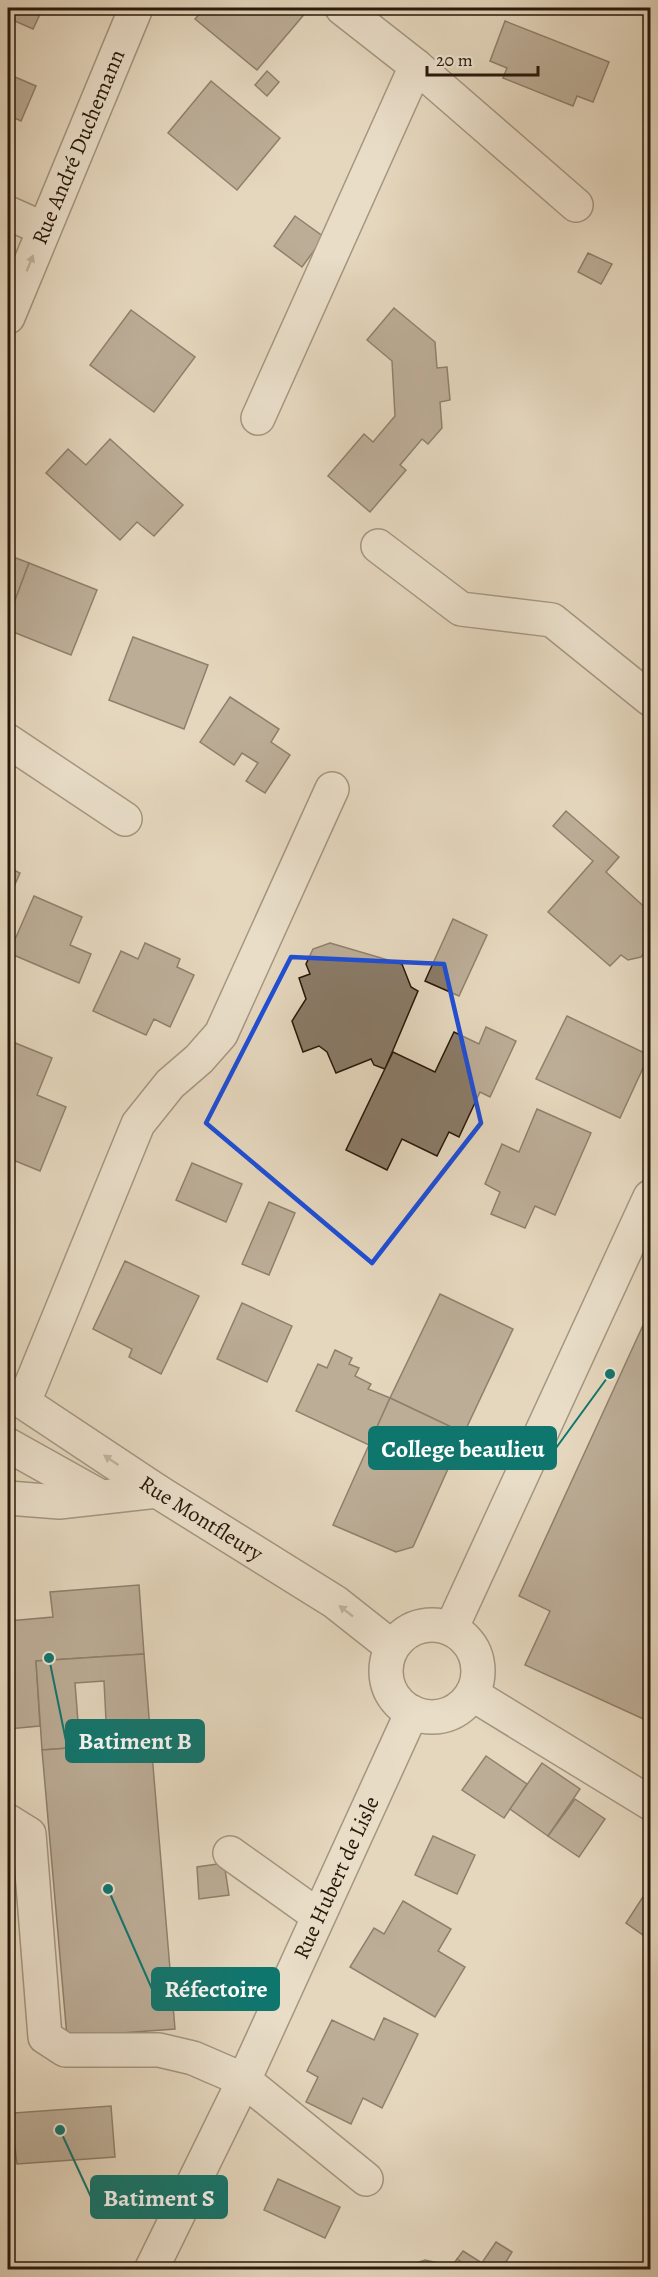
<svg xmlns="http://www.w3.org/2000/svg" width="658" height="2277" viewBox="0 0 658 2277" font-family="Alegreya,serif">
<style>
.building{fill:#8a7b68;stroke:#27180a;stroke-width:1.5;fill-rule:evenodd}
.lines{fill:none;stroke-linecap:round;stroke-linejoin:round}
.minor-casing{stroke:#564837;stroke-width:36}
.minor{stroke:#eee5d5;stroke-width:33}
.oneway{fill:#94897a}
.marked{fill:none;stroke:#1d4ed8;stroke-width:4.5;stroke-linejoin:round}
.labels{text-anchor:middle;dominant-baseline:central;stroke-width:4.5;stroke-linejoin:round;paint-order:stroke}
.street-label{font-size:22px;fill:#27180a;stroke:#eee5d5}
.leader{fill:none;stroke:#0f766e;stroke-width:2}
.callout-dot{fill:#0f766e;stroke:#eee5d5;stroke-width:2}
.callout{fill:#0f766e;stroke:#0f766e;stroke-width:2}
.callout-label{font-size:24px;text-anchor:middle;font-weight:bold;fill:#fff}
</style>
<rect width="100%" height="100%" fill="#e5d7be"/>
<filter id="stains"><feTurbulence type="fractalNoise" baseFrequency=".00333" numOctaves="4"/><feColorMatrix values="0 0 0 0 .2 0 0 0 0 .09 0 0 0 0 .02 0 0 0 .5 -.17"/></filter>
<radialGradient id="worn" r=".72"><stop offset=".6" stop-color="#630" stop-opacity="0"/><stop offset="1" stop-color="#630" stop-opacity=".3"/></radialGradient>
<g class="building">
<path d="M8 8H43L33 29 8 18Z"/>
<path d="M205 8H303L307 11 257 70 195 19Z"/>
<path d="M505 21 609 62 593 102 577 96 573 106 503 78 507 68 490 61Z"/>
<path d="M267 71 279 82 267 96 255 85Z"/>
<path d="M8 74 36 86 21 121 8 115Z"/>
<path d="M211 81 280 138 237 190 168 133Z"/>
<path d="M295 216 324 237 302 267 274 246Z"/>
<path d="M588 253 612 264 601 284 578 272Z"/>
<path d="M394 308 435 342 437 368 447 367 450 400 440 402 442 428 428 444 422 439 400 465 406 470 370 512 328 476 364 434 373 442 395 416 392 361 367 340Z"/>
<path d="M131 310 195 357 154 412 90 365Z"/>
<path d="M110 439 183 505 154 536 137 522 120 540 46 473 68 449 86 465Z"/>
<path d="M8 555 29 563 8 619Z"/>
<path d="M29 563 97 590 71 655 8 630V619Z"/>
<path d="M133 637 208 665 184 729 109 700Z"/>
<path d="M230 697 279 729 271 742 290 755 265 793 246 781 258 763 242 753 234 765 200 742Z"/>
<path d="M566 811 619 857 606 872 650 912V921L645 928 650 932V944L641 957 628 960 621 955 610 966 548 912 593 861 553 826Z"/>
<path d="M8 867 20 873 8 900Z"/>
<path d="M34 896 82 917 70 945 91 954 79 983 9 953Z"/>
<path d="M453 919 487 935 459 996 425 981Z"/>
<path d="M145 943 180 959 177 967 194 975 170 1027 154 1019 146 1035 93 1011 121 951 138 959Z"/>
<path d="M330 943 402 964 411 987 418 991 385 1069 374 1065 371 1059 336 1073 327 1052 319 1046 303 1052 292 1021 306 999 299 978 310 974 306 964 313 949Z"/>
<path d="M567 1016 649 1055 620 1118 536 1079Z"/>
<path d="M486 1027 516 1041 490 1097 480 1092 459 1137 449 1132 437 1156 402 1139 387 1170 346 1150 393 1052 435 1072 454 1032 479 1044Z"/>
<path d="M8 1040 52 1058 37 1095 66 1107 40 1171 8 1158Z"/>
<path d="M537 1109 591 1133 555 1215 535 1206 525 1228 491 1214 500 1192 485 1184 502 1144 519 1152Z"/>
<path d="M192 1163 242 1184 226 1222 176 1200Z"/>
<path d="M269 1202 295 1213 269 1275 242 1264Z"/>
<path d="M125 1261 199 1296 161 1374 129 1357 132 1349 93 1329Z"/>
<path d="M440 1294 513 1329 464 1433 390 1398Z"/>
<path d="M242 1303 292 1326 267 1382 217 1359Z"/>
<path d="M650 1310V1722L525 1665 550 1611 519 1596Z"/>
<path d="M335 1350 352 1358 349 1364 359 1368 355 1376 371 1384 368 1389 390 1398 369 1445 296 1411 318 1364 327 1368Z"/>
<path d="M390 1398 464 1433 413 1547 396 1552 333 1525Z"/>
<path d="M139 1585 144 1654 36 1661 40 1726 8 1729V1621L53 1617 50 1592Z"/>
<path d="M144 1654 151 1742 42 1750 36 1661ZM104 1681 106 1720 78 1722 75 1683Z"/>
<path d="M151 1742 175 2029 67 2037 42 1750Z"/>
<path d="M486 1756 527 1784 504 1818 462 1790Z"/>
<path d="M542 1763 580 1789 548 1836 510 1809Z"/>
<path d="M575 1799 605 1819 579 1857 548 1836Z"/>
<path d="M433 1836 475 1855 457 1894 415 1875Z"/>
<path d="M224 1863 229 1895 199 1899 197 1867Z"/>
<rect x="8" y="1868" width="5" height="36"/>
<path d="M650 1886V1940L626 1923Z"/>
<path d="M403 1901 451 1929 438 1951 465 1967 435 2017 350 1967 374 1928 384 1934Z"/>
<path d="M384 2018 418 2034 382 2108 363 2098 351 2124 306 2102 318 2077 307 2071 332 2020 374 2040Z"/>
<path d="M8 2102H13L14 2113 111 2106 115 2157 17 2164 15 2147 8 2148Z"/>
<path d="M278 2179 340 2207 325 2238 264 2210Z"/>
<path d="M8 2223 13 2225 14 2270H8Z"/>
<path d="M496 2242 512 2252 501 2270H477Z"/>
<path d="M463 2251 482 2263 477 2270H473L457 2259Z"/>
<path d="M457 2259 473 2270H415L419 2262 425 2260 452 2266Z"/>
</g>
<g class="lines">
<g class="minor-casing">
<g id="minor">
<path d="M342 8 416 66 576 205"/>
<path d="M8 213 44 229"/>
<path id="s1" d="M8 317 136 8"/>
<path d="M258 418 416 66"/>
<path d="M378 546 461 609 552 620 650 699"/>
<path d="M8 741 125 819"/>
<path id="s2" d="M8 1392 157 1491 335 1602 392 1647"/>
<path d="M24 1402 138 1124 170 1084 199 1059 221 1034 332 789"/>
<path d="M8 1445 101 1497"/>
<path d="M8 1498 59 1502 157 1491"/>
<circle cx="432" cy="1671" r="46"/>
<path d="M451 1629 650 1197"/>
<path d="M472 1694 650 1803"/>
<path d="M8 1821 29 1834 45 2037 65 2050H159L193 2058 244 2080 366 2179"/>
<path d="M230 1853 317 1915"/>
<path id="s3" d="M151 2270 244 2080 412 1712"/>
</g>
</g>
<use href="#minor" class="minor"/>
</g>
<defs><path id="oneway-solid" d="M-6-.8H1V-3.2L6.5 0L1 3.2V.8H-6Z" transform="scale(1.5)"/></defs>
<g class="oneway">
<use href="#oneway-solid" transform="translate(30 263) rotate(-68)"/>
<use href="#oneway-solid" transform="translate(111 1460) rotate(-146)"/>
<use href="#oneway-solid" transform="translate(346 1611) rotate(-142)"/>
</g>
<path d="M0 0H658V2277H0ZM291 957 444 964 481 1123 372 1263 206 1123Z" fill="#e5d7be" fill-opacity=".55" fill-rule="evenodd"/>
<path class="marked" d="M291 957 444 964 481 1123 372 1263 206 1123Z"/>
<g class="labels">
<g class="street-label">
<text stroke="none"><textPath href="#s1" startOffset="184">Rue André Duchemann</textPath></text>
<text stroke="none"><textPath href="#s2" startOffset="231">Rue Montfleury</textPath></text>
<text stroke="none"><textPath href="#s3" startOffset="434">Rue Hubert de Lisle</textPath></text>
</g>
</g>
<path class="leader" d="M610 1374L556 1448M49 1658L66 1741M108 1889L152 1989M60 2130L91 2197"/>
<g class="callout-dot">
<circle cx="610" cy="1374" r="6"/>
<circle cx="49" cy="1658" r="6"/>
<circle cx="108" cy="1889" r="6"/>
<circle cx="60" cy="2130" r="6"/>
</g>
<g class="callout">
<rect x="369" y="1427" width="187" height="42" rx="6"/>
<rect x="66" y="1720" width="138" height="42" rx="6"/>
<rect x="152" y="1968" width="127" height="42" rx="6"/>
<rect x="91" y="2176" width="136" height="42" rx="6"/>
</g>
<g class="callout-label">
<text x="463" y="1457">College beaulieu</text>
<text x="135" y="1749">Batiment B</text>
<text x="216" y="1997">Réfectoire</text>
<text x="159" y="2206">Batiment S</text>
</g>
<rect width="658" height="2277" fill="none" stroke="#e5d7be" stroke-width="30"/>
<rect x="9" y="9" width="640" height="2259" fill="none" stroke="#27180a" stroke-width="3"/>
<rect x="15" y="15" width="628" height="2247" fill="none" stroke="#27180a" stroke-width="1.5"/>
<path d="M427 66v9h111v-9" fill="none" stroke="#27180a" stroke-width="3"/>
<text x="436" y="66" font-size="18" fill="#27180a" stroke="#eee5d5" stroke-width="4.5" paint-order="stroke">20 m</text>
<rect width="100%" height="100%" filter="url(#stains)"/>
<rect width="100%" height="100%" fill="url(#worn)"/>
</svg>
